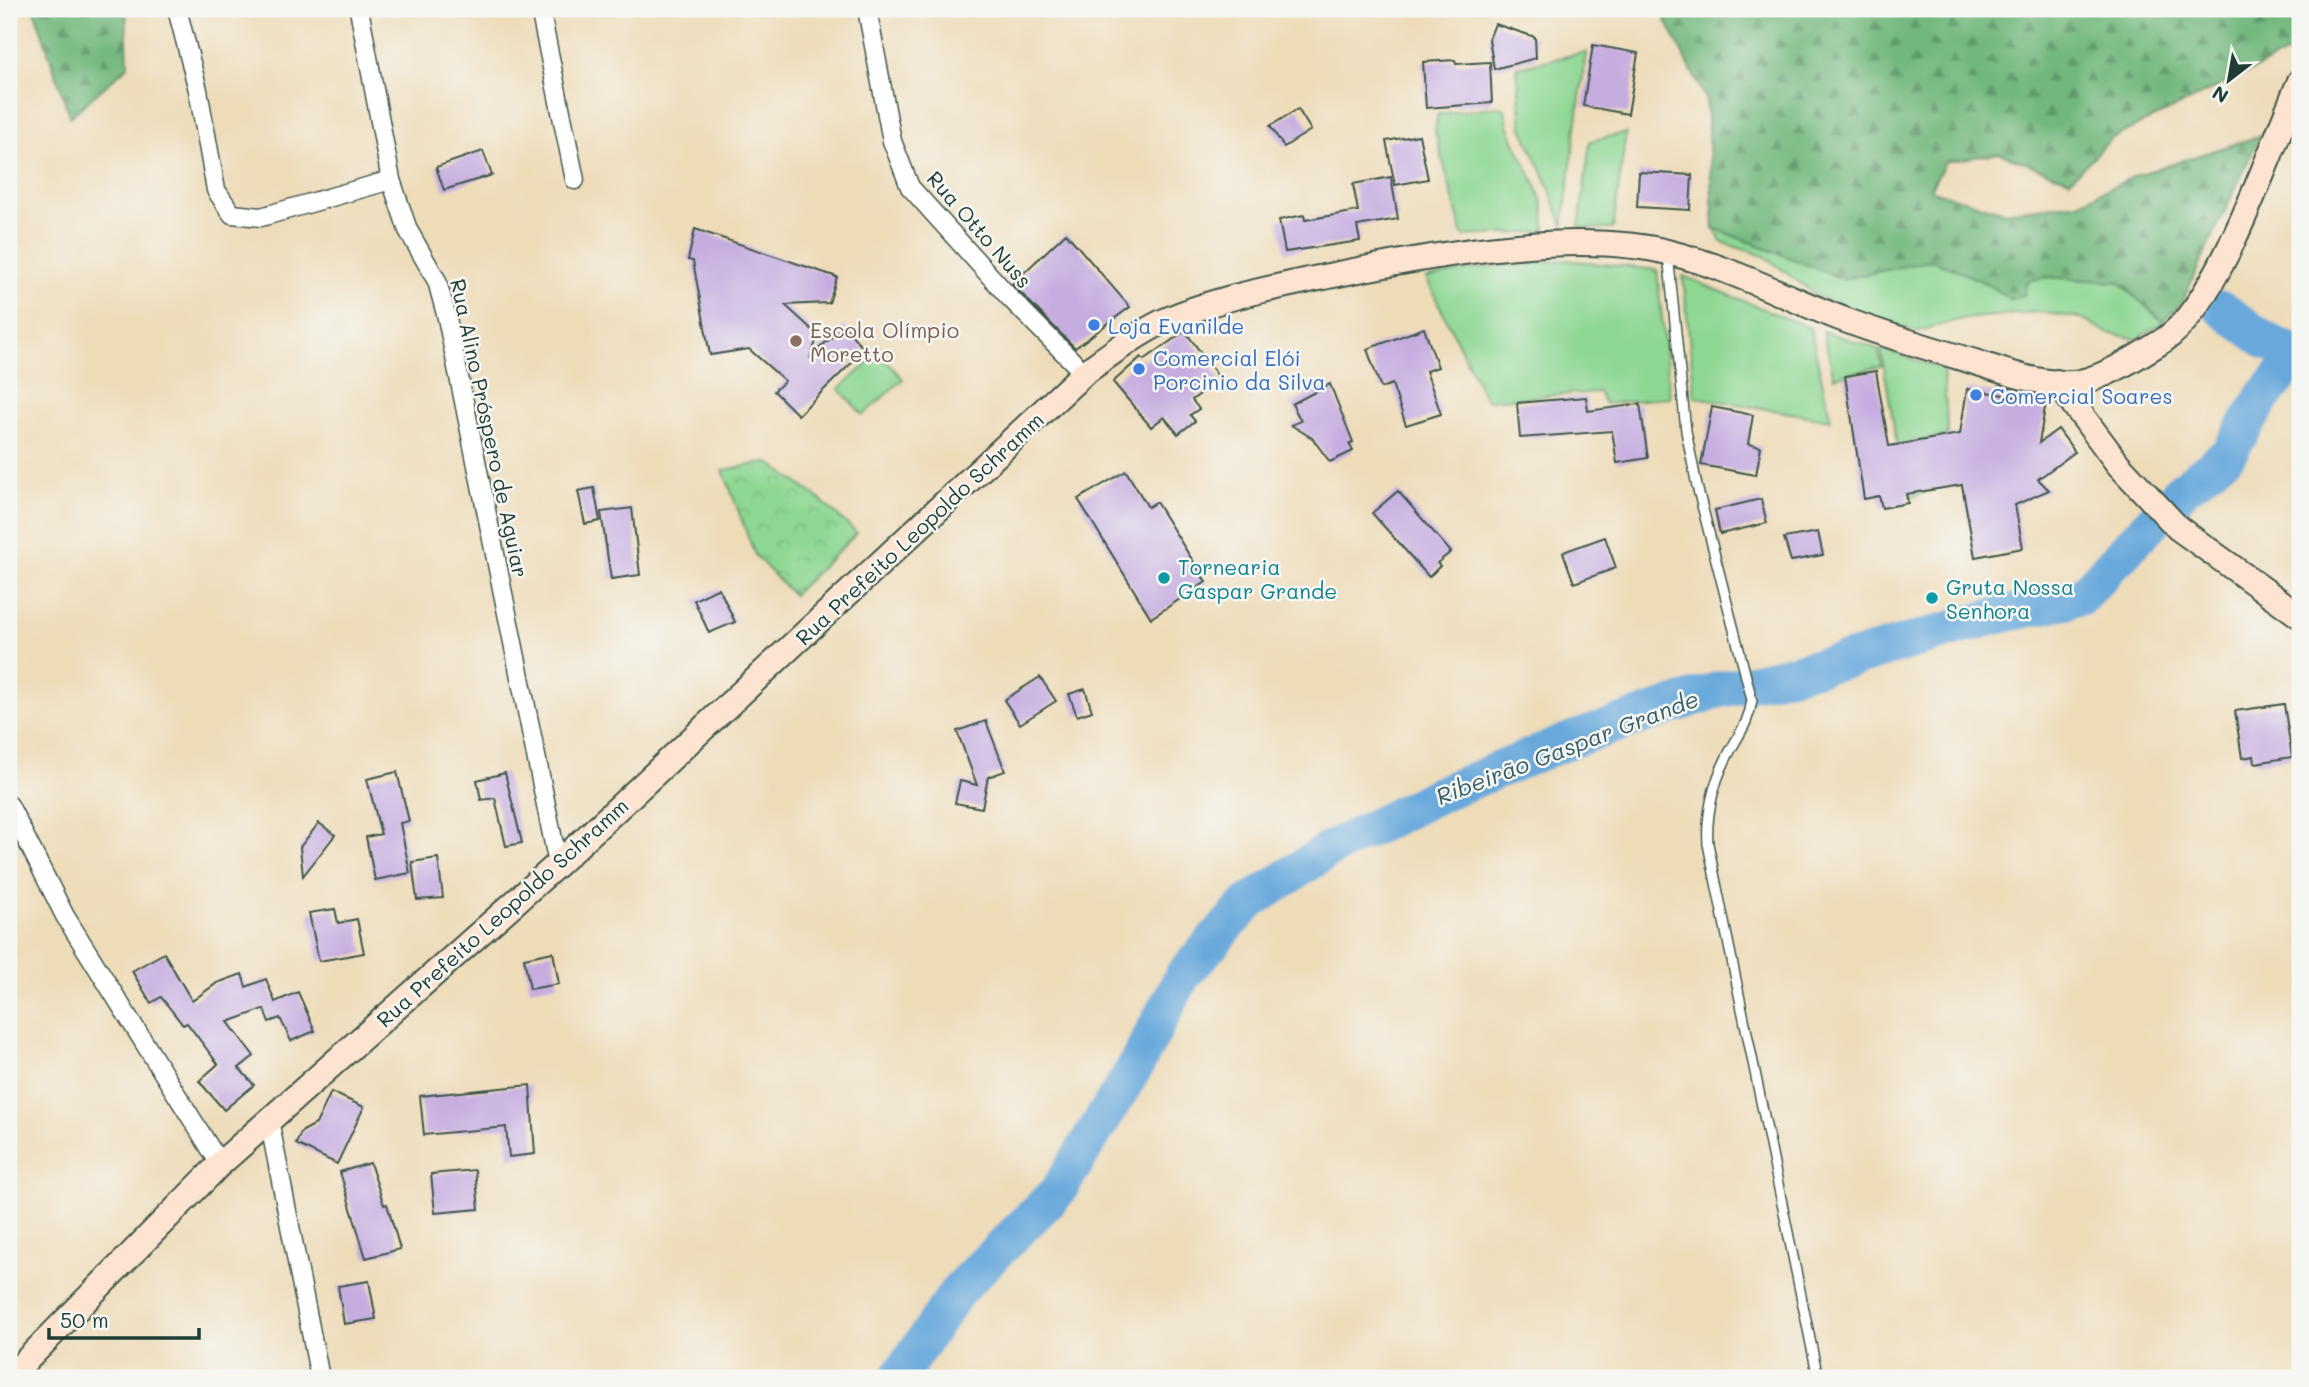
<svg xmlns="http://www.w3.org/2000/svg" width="2309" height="1387" viewBox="0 0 2309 1387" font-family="Mali,sans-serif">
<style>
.green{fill:#8ed793;stroke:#568a64;stroke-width:2}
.forest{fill:url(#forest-firs);stroke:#487a58;stroke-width:2}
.park{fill:url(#park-crowns);stroke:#568a64;stroke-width:2}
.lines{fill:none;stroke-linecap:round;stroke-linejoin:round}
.river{stroke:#68a8db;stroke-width:37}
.building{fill:#c6ade0}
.lane-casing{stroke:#3e5548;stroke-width:12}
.street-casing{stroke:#3e5548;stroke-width:21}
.secondary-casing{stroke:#3e5548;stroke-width:28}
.lane{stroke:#fff;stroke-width:9}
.street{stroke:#fff;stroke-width:18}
.secondary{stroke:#fde4d1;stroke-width:24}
.shop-dot{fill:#3f7fe0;stroke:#f6f6f2;stroke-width:2.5}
.education-dot{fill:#8d6e63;stroke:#f6f6f2;stroke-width:2.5}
.culture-dot{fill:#0f9aa8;stroke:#f6f6f2;stroke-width:2.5}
.labels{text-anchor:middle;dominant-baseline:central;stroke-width:5;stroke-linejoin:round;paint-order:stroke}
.street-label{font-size:21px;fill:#1f3d34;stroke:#f6f6f2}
.shop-label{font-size:21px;fill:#366cbe;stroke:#f6f6f2;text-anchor:start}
.education-label{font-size:21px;fill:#785e54;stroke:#f6f6f2;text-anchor:start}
.culture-label{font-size:21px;fill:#0d838f;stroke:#f6f6f2;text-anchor:start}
.water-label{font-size:23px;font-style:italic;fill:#355d66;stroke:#f6f6f2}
</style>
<defs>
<pattern id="forest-firs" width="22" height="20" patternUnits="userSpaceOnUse" patternTransform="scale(1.75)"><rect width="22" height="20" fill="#72b87d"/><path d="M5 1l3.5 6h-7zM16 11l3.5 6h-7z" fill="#5d9767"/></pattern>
<pattern id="park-crowns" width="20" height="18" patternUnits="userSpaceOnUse" patternTransform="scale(1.75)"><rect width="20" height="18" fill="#8ed793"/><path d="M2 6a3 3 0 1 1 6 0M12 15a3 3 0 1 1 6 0" fill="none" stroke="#7ab97f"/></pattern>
</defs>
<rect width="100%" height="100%" fill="#f6f6f2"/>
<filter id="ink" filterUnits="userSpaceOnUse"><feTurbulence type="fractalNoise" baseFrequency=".0143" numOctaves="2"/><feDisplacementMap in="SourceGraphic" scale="14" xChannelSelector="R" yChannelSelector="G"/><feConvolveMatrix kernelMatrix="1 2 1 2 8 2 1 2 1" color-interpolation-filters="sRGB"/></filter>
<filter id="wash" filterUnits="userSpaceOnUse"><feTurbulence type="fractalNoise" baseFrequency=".00686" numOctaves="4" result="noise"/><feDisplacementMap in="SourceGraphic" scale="28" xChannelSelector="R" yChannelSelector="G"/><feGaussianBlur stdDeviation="1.57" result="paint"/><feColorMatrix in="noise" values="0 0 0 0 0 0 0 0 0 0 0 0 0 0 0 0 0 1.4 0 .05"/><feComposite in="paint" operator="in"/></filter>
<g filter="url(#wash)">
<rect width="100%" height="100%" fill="#eedcb9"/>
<g class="green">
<path d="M1586 52 1563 226 1548 184 1522 128 1517 67Z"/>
<path d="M1499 106 1505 109C1510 151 1547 185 1545 228L1541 232 1463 236 1435 131 1438 114Z"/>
<path d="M1626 133 1613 229 1579 228 1590 141Z"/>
<path d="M1714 228 1843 279 1933 260 1984 282 2010 299 2027 281 2047 277 2119 282 2163 322 2137 339 2108 333 2081 318 2038 312 1961 319 1915 332 1819 297 1764 256 1721 242Z"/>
<path d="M1566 260 1657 270 1670 397 1605 404 1599 392 1486 400 1426 278 1480 268Z"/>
<path d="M1683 276 1810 328 1831 420 1695 397Z"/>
<path d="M1823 331 1878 349 1882 366 1834 377Z"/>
<path d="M1881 349 1943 369 1948 435 1908 443 1924 467 1929 491 1911 497 1895 434Z"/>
<path d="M879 353 903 379 863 415 839 389Z"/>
</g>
<g class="forest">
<path d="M34 9H126L128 66 70 117Z"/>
<path d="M1660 9H2300V47L2112 138 2070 180 1999 153 1945 162 1930 190 2004 212 2078 203 2137 175 2260 136 2182 302 2163 322 2119 282 2047 277 2027 281 2024 295 2010 299 1984 282 1933 260 1843 279 1714 228 1706 99Z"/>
</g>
<path class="park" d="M768 462 817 497 857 533 793 595 755 555 723 470Z"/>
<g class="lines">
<g class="river">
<path d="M2222 309 2266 341 2299 355"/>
<path d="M898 1378 959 1289 1058 1191 1135 1067 1183 975 1248 903 1330 849 1440 794 1571 740 1715 691 1851 659 1989 618 2081 597 2184 488 2228 454 2265 395 2300 353"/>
</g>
</g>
<g id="blocks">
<g class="building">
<path d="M1495 24 1535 37 1536 58 1494 69 1489 39Z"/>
<path d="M1593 45 1638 53 1628 114 1583 106Z"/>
<path d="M1455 60 1456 64 1490 62 1492 103 1426 108 1423 62Z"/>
<path d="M1298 109 1311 130 1284 147 1270 126Z"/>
<path d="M1419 135 1428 179 1395 185 1386 141Z"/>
<path d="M483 151 492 175 444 190 436 167Z"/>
<path d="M1639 172 1692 175 1690 210 1637 207Z"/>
<path d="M1391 177 1398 219 1357 226 1360 241 1285 252 1279 220 1304 215 1305 220 1358 211 1353 184Z"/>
<path d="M695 229 837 277 829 303 785 305 818 335 811 356 844 326 865 350 798 415 774 391 785 381 749 349 710 355 693 261 688 260Z"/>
<path d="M1066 233 1130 307 1075 348 1012 284Z"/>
<path d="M1424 328 1438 367 1426 371 1441 414 1406 425 1392 384 1381 388 1367 349Z"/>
<path d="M1185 331 1220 379 1192 400 1199 409 1190 415 1195 421 1178 434 1164 417 1151 427 1113 382 1141 357 1144 360Z"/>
<path d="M1876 371 1889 446 1960 434 1967 389 2046 402 2039 443 2058 429 2075 452 2038 479 2049 490 2015 505 2023 548 1975 557 1962 485 1906 494 1908 503 1882 508 1879 496 1864 499 1845 376Z"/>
<path d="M1330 384 1353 442 1349 444 1353 451 1330 462 1312 438 1291 425 1301 421 1292 404Z"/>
<path d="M1586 397 1588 411 1640 404 1648 458 1617 463 1612 431 1520 438 1517 403Z"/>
<path d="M1712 407 1753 415 1748 444 1761 447 1756 475 1701 465Z"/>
<path d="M1126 471 1148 507 1156 502 1206 582 1151 618 1078 499Z"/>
<path d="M594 488 600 521 585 524 578 491Z"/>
<path d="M1398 491 1451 552 1437 563 1440 566 1429 577 1372 513Z"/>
<path d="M1761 499 1767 523 1720 534 1715 510Z"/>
<path d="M632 508 640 575 611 579 601 512Z"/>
<path d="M1818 532 1823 555 1791 561 1784 538Z"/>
<path d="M1605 537 1616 568 1574 583 1563 552Z"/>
<path d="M719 588 735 622 709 633 694 600Z"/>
<path d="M1040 677 1056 701 1020 724 1004 700Z"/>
<path d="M1085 689 1092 711 1077 716 1069 694Z"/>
<path d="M2284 704 2292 757 2255 763 2254 756 2242 758 2235 711Z"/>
<path d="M986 721 1005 771 988 777 982 808 955 803 960 781 977 785 957 731Z"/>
<path d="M397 772 409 821 400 823 410 873 375 880 366 837 381 834 367 779Z"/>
<path d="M505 773 522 843 506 846 495 798 481 800 477 780Z"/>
<path d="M319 823 335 835 303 876 300 847Z"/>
<path d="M438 858 443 898 417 900 412 862Z"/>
<path d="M335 909 338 923 357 919 364 953 319 961 309 913Z"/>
<path d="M553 952 559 984 530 989 524 958Z"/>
<path d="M164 953 192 1001 217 983 242 974 246 987 266 979 275 1002 298 992 315 1031 291 1041 280 1018 269 1022 264 1009 228 1022 254 1056 239 1068 254 1085 224 1110 199 1081 218 1064 187 1023 183 1025 161 997 151 1003 132 971Z"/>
<path d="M530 1085 535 1154 509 1157 506 1127 424 1135 420 1096Z"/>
<path d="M331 1092 364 1107 337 1164 296 1144 301 1132 316 1124Z"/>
<path d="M370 1163 384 1205 387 1204 400 1249 366 1258 340 1172Z"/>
<path d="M475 1170 479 1209 435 1213 431 1174Z"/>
<path d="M369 1281 376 1319 344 1324 338 1286Z"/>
</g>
</g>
</g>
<g filter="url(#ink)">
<use href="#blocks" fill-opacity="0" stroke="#3e5548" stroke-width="2"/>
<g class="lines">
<g class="lane-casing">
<path id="lane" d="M1668 254 1686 431 1697 486 1752 700C1749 724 1736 738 1726 759 1713 784 1706 816 1708 844L1818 1378"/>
</g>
<g class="street-casing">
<g id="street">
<path d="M177 9 198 90 216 190 232 214 261 217 391 180"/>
<path d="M359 9 391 180 408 230 437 281 447 318 558 864"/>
<path d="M540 9 575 180"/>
<path d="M867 9 892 141 910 187 1009 297 1084 373"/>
<path d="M9 805 65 916 220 1164"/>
<path d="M269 1120 320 1378"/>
</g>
</g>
<g class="secondary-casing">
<g id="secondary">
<path d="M2057 382 2118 464 2178 528 2300 616"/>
<path d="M9 1378 220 1164 558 864 1084 373C1109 355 1134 336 1162 322 1211 300 1262 290 1314 279 1415 258 1571 227 1671 253 1732 268 1786 298 1845 320 1887 336 1932 349 1975 362 2006 372 2047 388 2080 382 2108 376 2140 355 2164 340 2220 303 2271 146 2300 81"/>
</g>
</g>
<use href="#lane" class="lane"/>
<use href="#street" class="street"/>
<use href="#secondary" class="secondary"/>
</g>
</g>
<g class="shop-dot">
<circle cx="1094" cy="325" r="7"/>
<circle cx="1139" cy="369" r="7"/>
<circle cx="1976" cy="395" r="7"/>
</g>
<circle class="education-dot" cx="796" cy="341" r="7"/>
<g class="culture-dot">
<circle cx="1164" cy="578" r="7"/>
<circle cx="1932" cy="598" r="7"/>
</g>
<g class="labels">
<g class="street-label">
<text transform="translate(980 229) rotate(49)">Rua Otto Nuss</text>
<text transform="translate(490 428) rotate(78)">Rua Alino Próspero de Aguiar</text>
<text transform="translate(919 528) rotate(-43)">Rua Prefeito Leopoldo Schramm</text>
<text transform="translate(502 912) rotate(-42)">Rua Prefeito Leopoldo Schramm</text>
</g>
<g class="shop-label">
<text x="1108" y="325">Loja Evanilde</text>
<text x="1153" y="357">Comercial Elói<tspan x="1153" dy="24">Porcinio da Silva</tspan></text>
<text x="1990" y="395">Comercial Soares</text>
</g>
<g class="education-label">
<text x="810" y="329">Escola Olímpio<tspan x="810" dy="24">Moretto</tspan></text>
</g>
<g class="culture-label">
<text x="1178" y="566">Tornearia<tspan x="1178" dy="24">Gaspar Grande</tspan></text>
<text x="1946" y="586">Gruta Nossa<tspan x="1946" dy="24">Senhora</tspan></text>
</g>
<g class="water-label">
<text transform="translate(1567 747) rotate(-21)">Ribeirão Gaspar Grande</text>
</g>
</g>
<rect width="2309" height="1387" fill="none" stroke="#f6f6f2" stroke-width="35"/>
<g transform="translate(2229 80) rotate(211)" stroke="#f6f6f2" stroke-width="5" paint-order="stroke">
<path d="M0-5L12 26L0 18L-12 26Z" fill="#1f3d34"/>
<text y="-10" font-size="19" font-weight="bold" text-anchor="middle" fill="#1f3d34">N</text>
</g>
<path d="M49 1328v10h150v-10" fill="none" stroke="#1f3d34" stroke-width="3.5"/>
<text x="60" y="1328" font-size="21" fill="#1f3d34" stroke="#f6f6f2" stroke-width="5" paint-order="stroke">50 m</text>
</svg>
